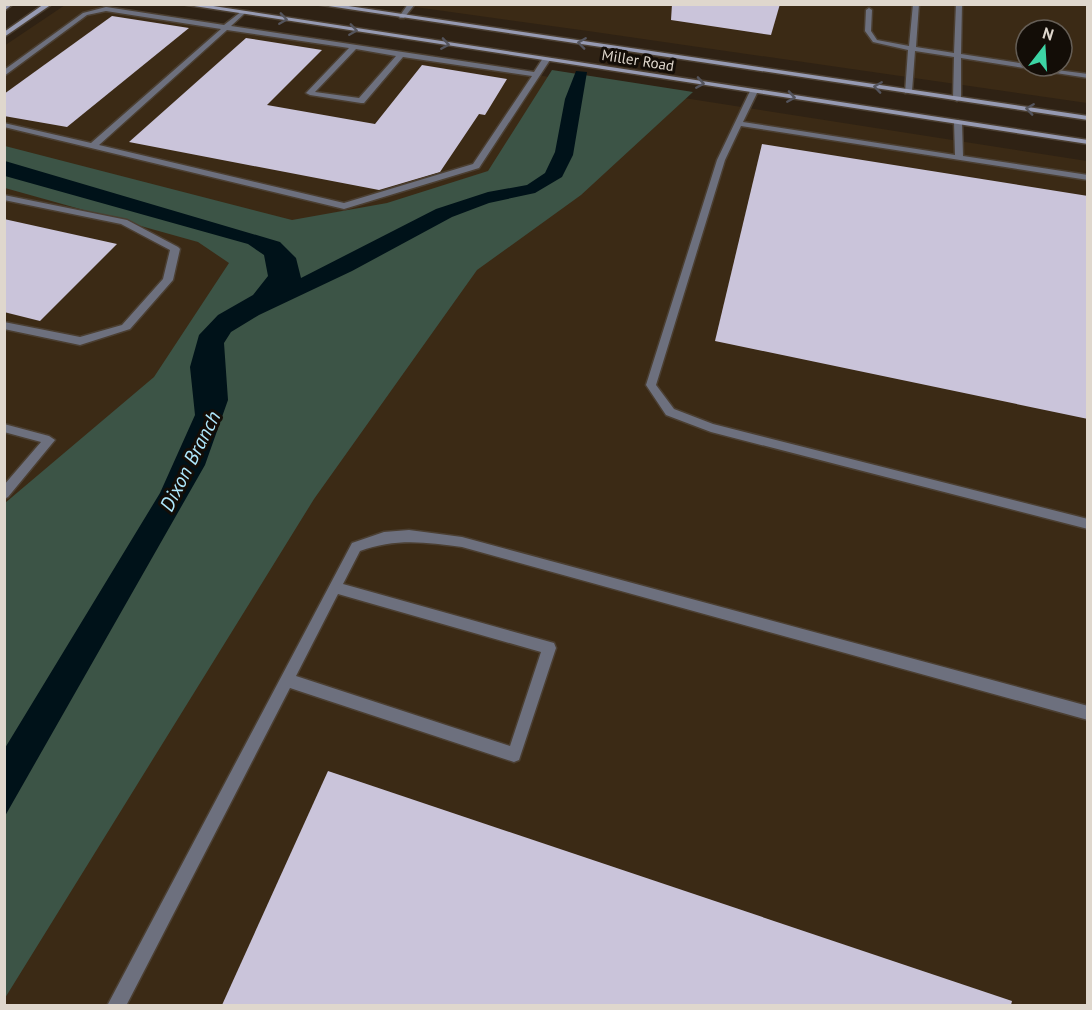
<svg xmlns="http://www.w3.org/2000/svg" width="1092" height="1010" viewBox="0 0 1092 1010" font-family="'PT Sans',sans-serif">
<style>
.built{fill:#3b2a15;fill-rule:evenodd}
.green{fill:#3c5446}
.water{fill:#001219}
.building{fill:#cac4da}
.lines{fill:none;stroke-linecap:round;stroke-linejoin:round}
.service-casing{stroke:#4b3f32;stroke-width:3}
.secondary-casing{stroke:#4b3f32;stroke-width:3}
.service{fill:#6d707e;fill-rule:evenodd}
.secondary{fill:#969ab2;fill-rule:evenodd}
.oneway{stroke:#54545c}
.labels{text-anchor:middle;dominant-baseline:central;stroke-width:6;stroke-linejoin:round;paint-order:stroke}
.far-street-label{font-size:15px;fill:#dfd7cd;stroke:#130d07}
.water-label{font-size:20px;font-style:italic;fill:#aee7fc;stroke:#130d07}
</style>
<rect width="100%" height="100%" fill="#2f2214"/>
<g class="built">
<path d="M65 5H90L1087 161V1005H5L4 46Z"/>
<path d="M401 5H1087V103L588 31ZM1026 30H1062V66H1026Z"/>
</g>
<path class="green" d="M552 70 693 92 581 195 477 270 314 499 5 998V503L154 377 229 263 198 242 5 188V146L292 220 387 203 488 171Z"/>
<path class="water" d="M576 71 587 72 573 155 562 177 535 193 489 203 452 217 352 271 259 315 231 332 224 343 228 400 205 465 5 816V748L160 493 195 415 190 367 199 335 218 315 253 295 268 276 264 255 248 244 5 176V161L280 242 296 258 301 278 436 209 488 192 527 185 545 173 555 152 565 99Z"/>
<g class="building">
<path d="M672 4H780L771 35 671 20Z"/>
<path d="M112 16 189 28 67 127 4 116V94Z"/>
<path d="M246 38 322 50 267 105 375 124 422 65 507 79 485 115 479 114 440 172 379 190 129 142Z"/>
<path d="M762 144 1088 196V419L715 341Z"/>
<path d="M4 219 117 244 40 321 4 312Z"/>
<path d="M328 771 1012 1001 1011 1005H222Z"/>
</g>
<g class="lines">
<g class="service-casing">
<g id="service">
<path d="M408 4H415L404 18H400L399 17Z"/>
<path d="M913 4H919L916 47 954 53 956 4H962L961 54 1026 64V66L1088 74V78L961 58V99L957 101 953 99 954 57 915 51 912 91 905 93 908 50 873 42 865 31 866 10 869 8 872 10 871 31 877 40 909 46Z"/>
<path d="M106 7 224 25 242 11 245 13 244 14 231 26 534 72 543 58 550 60 479 168 344 209 4 127V123L91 143 221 29 106 11 87 15 4 76V70L83 13ZM227 30 349 48 306 93 310 95 361 103H364L403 57 532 76 473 164 344 203 99 145ZM356 49 396 56 359 98 315 92Z"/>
<path d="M751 89 758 91 743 122 955 155 954 122 958 120 962 122 963 156 1088 175V180L741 126 725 160 656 385 674 409 713 424 1088 519V529L711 432 666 415 646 385 717 160Z"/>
<path d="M4 195 127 220 178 247 180 249 173 280 130 329 80 345 4 329V322L80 337 122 325 163 279 170 250 121 224 4 200Z"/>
<path d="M4 424 49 436 55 440 8 497 4 499V485L41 442 4 432Z"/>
<path d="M409 530 462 537 1088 706V720L462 547C426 542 395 538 360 551L343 584 554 643 556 648 519 760 514 762 290 688 126 1006H107L352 543 384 532ZM338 594 541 652 510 746 296 676Z"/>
</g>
</g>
<g class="secondary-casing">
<g id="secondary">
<path d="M13 4 4 11 5 4Z"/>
<path d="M44 4H52L4 37V32Z"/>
<path d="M181 4H200L1088 140V144Z"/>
<path d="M315 4H335L1088 116V120Z"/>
</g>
</g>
<use href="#service" class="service"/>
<use href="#secondary" class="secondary"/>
</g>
<defs><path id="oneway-chevron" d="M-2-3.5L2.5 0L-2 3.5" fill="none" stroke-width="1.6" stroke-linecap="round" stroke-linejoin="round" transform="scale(1.5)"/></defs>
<g class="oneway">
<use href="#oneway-chevron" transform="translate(283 19) rotate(8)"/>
<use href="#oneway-chevron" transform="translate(353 30) rotate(8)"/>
<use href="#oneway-chevron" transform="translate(582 43) rotate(-172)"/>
<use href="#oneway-chevron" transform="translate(445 44) rotate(9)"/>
<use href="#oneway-chevron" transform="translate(700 83) rotate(9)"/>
<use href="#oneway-chevron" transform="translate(878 87) rotate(-172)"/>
<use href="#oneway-chevron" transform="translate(791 97) rotate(9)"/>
<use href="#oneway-chevron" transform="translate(1030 109) rotate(-172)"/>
</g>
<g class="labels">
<g class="far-street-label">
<text transform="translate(638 60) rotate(9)">Miller Road</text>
</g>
<g class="water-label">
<text transform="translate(190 461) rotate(-63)">Dixon Branch</text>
</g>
</g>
<rect width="1092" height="1010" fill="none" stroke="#dfd7cd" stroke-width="12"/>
<g transform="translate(1044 48) rotate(17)"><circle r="28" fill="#130d07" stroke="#655e56" stroke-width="1.5"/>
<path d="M0-4.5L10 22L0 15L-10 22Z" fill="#3cd4a4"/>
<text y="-9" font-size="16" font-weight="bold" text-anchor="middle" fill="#dfd7cd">N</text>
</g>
</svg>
